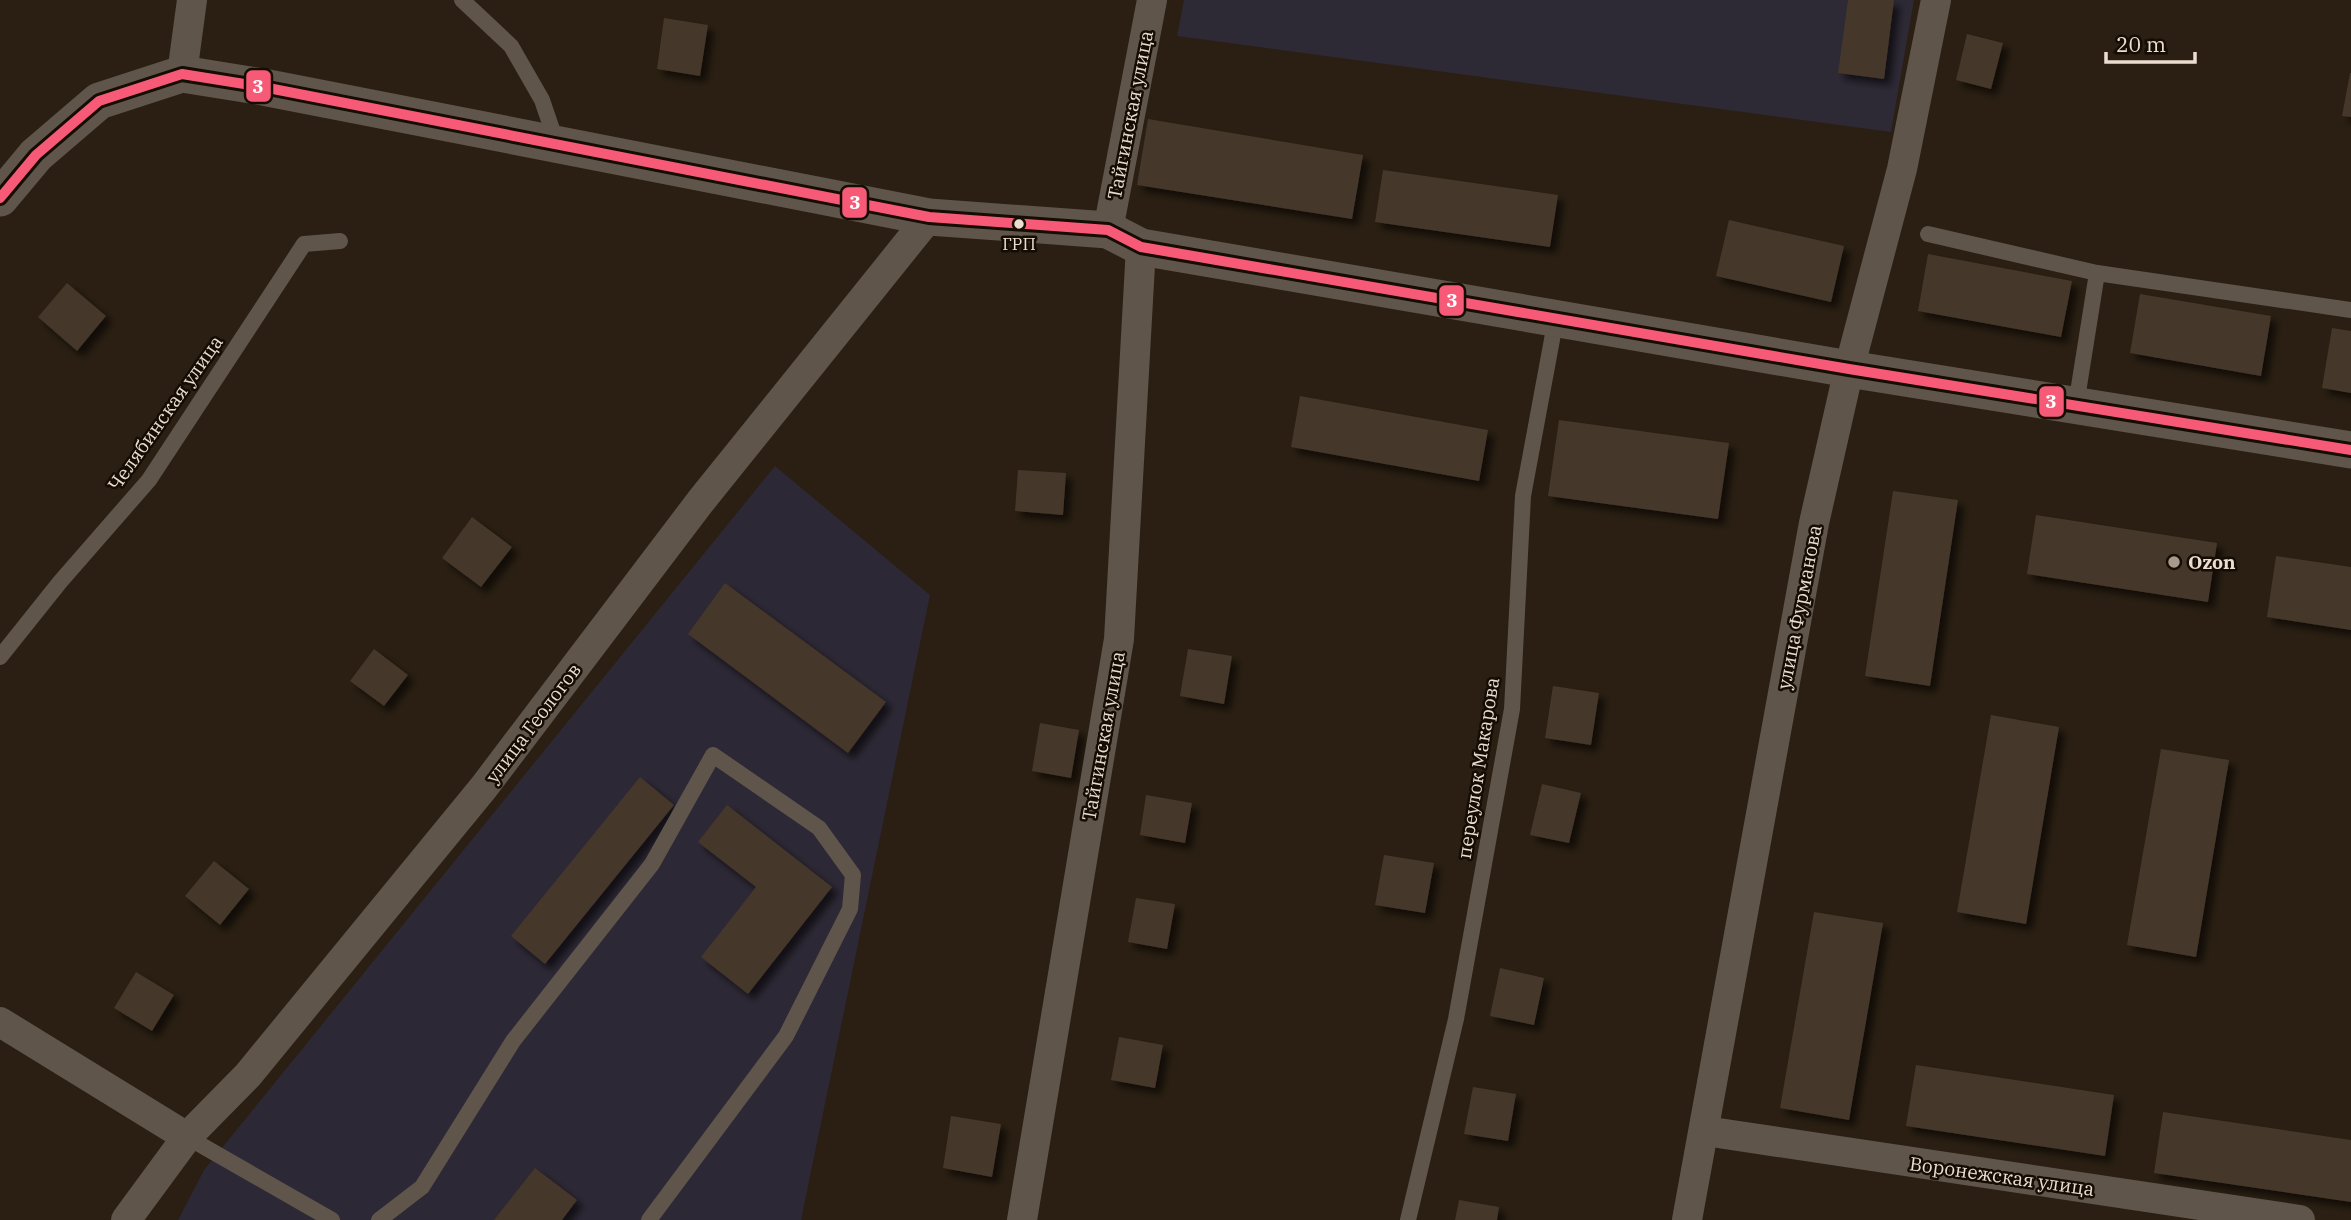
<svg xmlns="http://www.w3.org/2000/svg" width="2351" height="1220" viewBox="0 0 2351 1220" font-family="'IBM Plex Serif',serif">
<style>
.commercial{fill:#2d2935}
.industrial{fill:#2d2835}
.building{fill:#45372a;filter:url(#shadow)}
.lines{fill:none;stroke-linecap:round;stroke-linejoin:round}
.service{stroke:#5f554b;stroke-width:16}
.minor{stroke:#5f554b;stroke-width:30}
.tertiary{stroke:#5f554b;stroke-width:37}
.bus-1-casing{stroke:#150c04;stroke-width:16}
.bus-1{stroke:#f75a77;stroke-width:10}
.bus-dot{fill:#ebddcf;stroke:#150c04;stroke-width:2.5}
.poi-dot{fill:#a79a8d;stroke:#150c04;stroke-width:2.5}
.labels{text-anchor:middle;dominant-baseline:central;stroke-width:5;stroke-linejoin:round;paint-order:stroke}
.bus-label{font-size:17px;fill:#ebddcf;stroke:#150c04}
.street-label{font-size:19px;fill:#ebddcf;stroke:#150c04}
.poi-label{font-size:19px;font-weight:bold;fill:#ebddcf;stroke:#150c04;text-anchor:start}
.line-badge{stroke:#150c04;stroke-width:2.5}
.badge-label{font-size:19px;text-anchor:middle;font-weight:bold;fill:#fff}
</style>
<defs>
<filter id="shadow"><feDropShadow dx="6" dy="6" stdDeviation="3.5" flood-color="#0009"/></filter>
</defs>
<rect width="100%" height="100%" fill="#2a1f12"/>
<path class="commercial" d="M1184 0H1914L1891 132 1177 36Z"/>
<path class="industrial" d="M775 466 930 595 801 1220H178L204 1170Z"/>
<g class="building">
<path d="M1848 0H1894L1884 79 1838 73Z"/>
<path d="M664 18 708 25 700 76 657 69Z"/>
<path d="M1967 34 2003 43 1991 89 1956 80Z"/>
<path d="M2350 73H2351V117L2342 116Z"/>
<path d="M1148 119 1363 155 1352 219 1137 185Z"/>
<path d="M1383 170 1558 195 1550 247 1375 222Z"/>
<path d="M1729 220 1844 246 1831 302 1716 276Z"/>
<path d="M1928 254 2072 281 2061 337 1918 311Z"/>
<path d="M67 283 106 316 77 351 38 317Z"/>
<path d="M2140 294 2271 316 2261 376 2130 353Z"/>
<path d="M2332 328 2351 331V393L2322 388Z"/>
<path d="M1300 396 1488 430 1479 481 1291 447Z"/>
<path d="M1559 420 1729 443 1718 519 1548 496Z"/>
<path d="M1018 470 1066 473 1063 515 1015 511Z"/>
<path d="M1893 491 1958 500 1930 686 1865 676Z"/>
<path d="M2036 515 2217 543 2208 602 2027 574Z"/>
<path d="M472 517 512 547 481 587 442 558Z"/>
<path d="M2276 556 2351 567V630L2267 617Z"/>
<path d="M725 583 886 702 848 753 688 634Z"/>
<path d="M374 649 408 675 384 706 350 681Z"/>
<path d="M1188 649 1232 656 1224 704 1180 696Z"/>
<path d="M1553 686 1599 693 1591 745 1545 738Z"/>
<path d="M1991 715 2059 727 2026 924 1957 912Z"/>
<path d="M1040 723 1079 730 1071 778 1032 771Z"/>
<path d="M2161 749 2229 760 2196 957 2127 945Z"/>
<path d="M640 777 674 805 545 964 511 936Z"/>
<path d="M1542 784 1581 793 1569 843 1530 835Z"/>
<path d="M1146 795 1192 803 1185 843 1140 835Z"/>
<path d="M727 805 832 887 748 994 701 957 756 887 698 842Z"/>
<path d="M1384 855 1434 863 1425 913 1375 905Z"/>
<path d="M214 861 249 889 220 925 185 896Z"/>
<path d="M1136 898 1175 904 1167 949 1128 942Z"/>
<path d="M1814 912 1883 923 1849 1120 1780 1108Z"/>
<path d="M1500 968 1544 978 1534 1025 1490 1016Z"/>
<path d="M136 972 174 995 152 1031 114 1008Z"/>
<path d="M1119 1037 1163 1045 1155 1088 1111 1080Z"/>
<path d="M1916 1065 2114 1095 2105 1156 1906 1126Z"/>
<path d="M1473 1087 1516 1094 1508 1141 1464 1134Z"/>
<path d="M2163 1112 2351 1140V1202L2154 1173Z"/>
<path d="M951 1116 1001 1124 992 1177 943 1168Z"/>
<path d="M535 1168 577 1200 562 1220H494Z"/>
<path d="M1459 1200 1499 1207 1497 1220H1455Z"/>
</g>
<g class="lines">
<g class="service">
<path d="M462 0 511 46 542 100 557 144"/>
<path d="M1928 234 2097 273"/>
<path d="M2076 405 2097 273 2351 310"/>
<path d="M0 657 60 582 149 480 304 244 340 241"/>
<path d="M187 1137 332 1220"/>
<path d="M379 1220 422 1187 513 1041 652 864 713 755 819 828 853 875 850 909 786 1036 649 1220"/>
<path d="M1408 1220 1456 1019 1512 709 1523 496 1556 318"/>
</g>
<g class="minor">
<path d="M182 74 192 0"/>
<path d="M1108 230 1152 0"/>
<path d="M0 1022 187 1137"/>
<path d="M1705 1131 2300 1220"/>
<path d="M126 1220 187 1137 248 1075 484 787 700 502 929 217"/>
<path d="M1022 1220 1119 639 1141 247"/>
<path d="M1687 1220 1814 523 1849 369 1902 169 1936 0"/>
</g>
<path class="tertiary" d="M0 198 36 155 99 101 182 74 263 87 929 217 1108 230 1141 247 1849 369 2351 450"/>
<g class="bus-1-casing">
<path id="bus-1" d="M0 198 36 155 99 101 182 74 263 87 929 217 1108 230 1141 247 1849 369 2351 450"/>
</g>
<use href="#bus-1" class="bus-1"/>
</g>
<circle class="bus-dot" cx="1019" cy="224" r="6"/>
<circle class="poi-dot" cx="2174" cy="562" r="7"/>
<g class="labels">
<g class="bus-label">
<text x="1019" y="244">ГРП</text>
</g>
<g class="street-label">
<text transform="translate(1130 115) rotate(-79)">Тайгинская улица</text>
<text transform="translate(165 413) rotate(-55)">Челябинская улица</text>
<text transform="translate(1799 607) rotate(-79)">улица Фурманова</text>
<text transform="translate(533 723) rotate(-53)">улица Геологов</text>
<text transform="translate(1103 736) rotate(-80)">Тайгинская улица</text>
<text transform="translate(1478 768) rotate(-81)">переулок Макарова</text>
<text transform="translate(2002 1176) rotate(8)">Воронежская улица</text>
</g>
<g class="poi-label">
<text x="2188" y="562">Ozon</text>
</g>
</g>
<g class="line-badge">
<rect x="245" y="69" width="27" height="34" rx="7" fill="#f75a77"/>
<rect x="841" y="186" width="27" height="33" rx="7" fill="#f75a77"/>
<rect x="1438" y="284" width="27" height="33" rx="7" fill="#f75a77"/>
<rect x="2038" y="385" width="27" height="33" rx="7" fill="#f75a77"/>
</g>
<g class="badge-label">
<text x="258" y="93">3</text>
<text x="855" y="209">3</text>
<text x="1452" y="307">3</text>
<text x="2051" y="408">3</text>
</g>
<path d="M2106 52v10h89v-10" fill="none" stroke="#ebddcf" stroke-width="3.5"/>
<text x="2116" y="52" font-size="21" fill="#ebddcf" stroke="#150c04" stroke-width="5" paint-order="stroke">20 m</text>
</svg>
